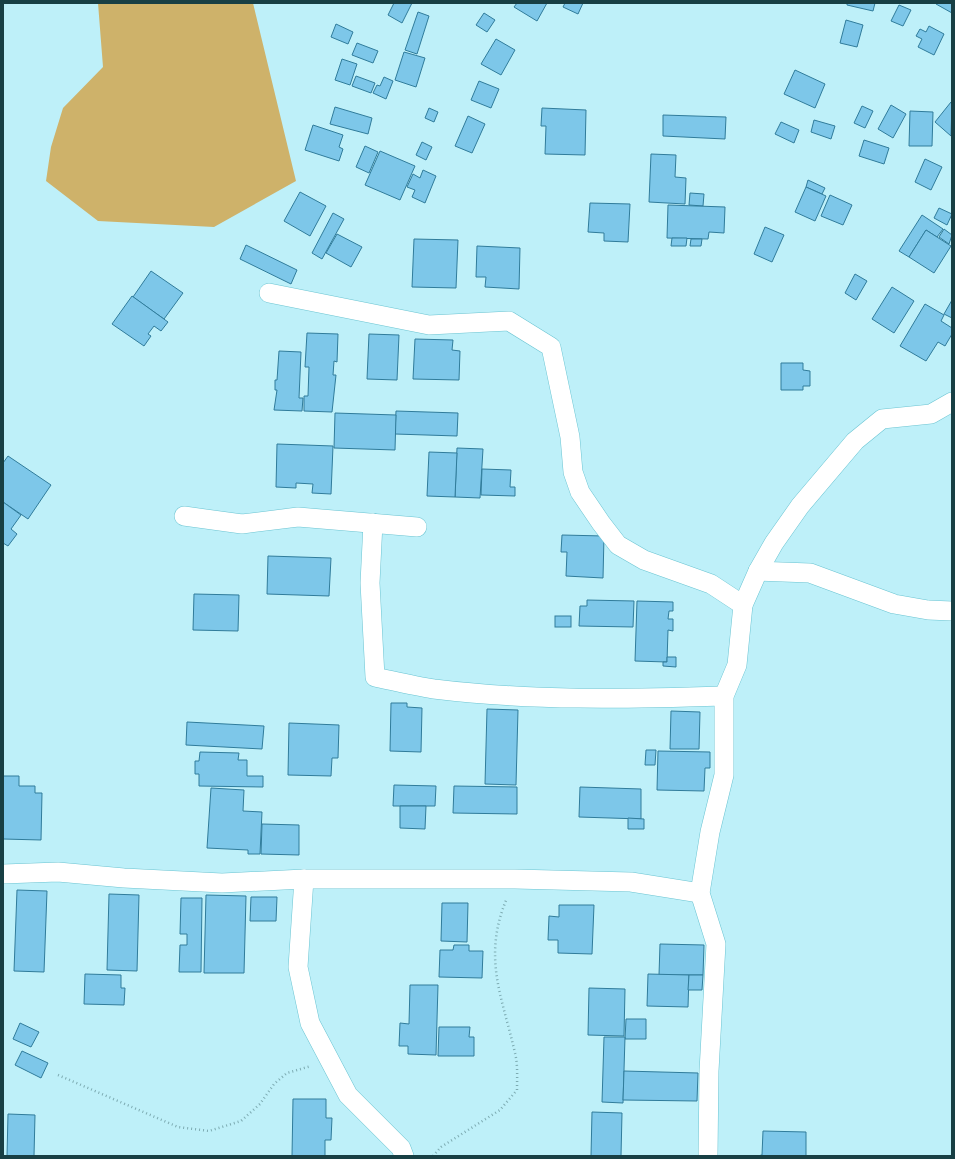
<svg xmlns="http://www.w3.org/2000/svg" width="955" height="1159" viewBox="0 0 955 1159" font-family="Barlow,sans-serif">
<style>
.forest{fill:#ceb26a}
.building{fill:#7dc7e9;stroke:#307c9b}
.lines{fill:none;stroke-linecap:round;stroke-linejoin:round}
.street-casing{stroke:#6ac4d2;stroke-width:20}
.path{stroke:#7dabb2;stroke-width:2.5;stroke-dasharray:1 3;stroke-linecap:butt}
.street{stroke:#fff;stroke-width:19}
</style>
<rect width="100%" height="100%" fill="#bef0f9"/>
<path class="forest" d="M98 3H253L296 181 214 227 98 221 46 181 51 147 63 108 103 67Z"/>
<g class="building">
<path d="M394 3H412L402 23 388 15Z"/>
<path d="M517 3H547L537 21 514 7Z"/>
<path d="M565 3H583L578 14 563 7Z"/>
<path d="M847 3H875L873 11 847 5Z"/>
<path d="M937 3H952V13L936 4Z"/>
<path d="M899 5 911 10 903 26 891 21Z"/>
<path d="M418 12 429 16 417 54 405 50Z"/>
<path d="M484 13 495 20 487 32 476 25Z"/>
<path d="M846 20 863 25 857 47 840 43Z"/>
<path d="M336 24 353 32 348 44 331 37Z"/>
<path d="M929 26 944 34 934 55 918 47 922 39 916 36 920 29 926 32Z"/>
<path d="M496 39 515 50 501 75 481 64Z"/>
<path d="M357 43 378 51 373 63 352 55Z"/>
<path d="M404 52 425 58 416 87 395 80Z"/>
<path d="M342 59 357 64 350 85 335 80Z"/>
<path d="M795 70 825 84 815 108 784 94Z"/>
<path d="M356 76 375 83 371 93 352 86Z"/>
<path d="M384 77 393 81 386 99 373 93 377 85 380 86Z"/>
<path d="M479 81 499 89 491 108 471 100Z"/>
<path d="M951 102 952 103 951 136 935 122Z"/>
<path d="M891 105 906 114 893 138 878 129Z"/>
<path d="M862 106 873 111 865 128 854 123Z"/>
<path d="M335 107 372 118 368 134 330 124Z"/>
<path d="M429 108 438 112 434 122 425 118Z"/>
<path d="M542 108 586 110 585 155 545 154 546 126H541Z"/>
<path d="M910 111 933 112 932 146H909Z"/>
<path d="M663 115 726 117 725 139 663 136Z"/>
<path d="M468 116 485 124 472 153 455 146Z"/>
<path d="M814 120 835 126 831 139 811 132Z"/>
<path d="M781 122 799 130 794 143 775 134Z"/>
<path d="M313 125 343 135 339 147 343 149 339 161 305 150Z"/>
<path d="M864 140 889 148 884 164 859 156Z"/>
<path d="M422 142 432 147 426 160 416 155Z"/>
<path d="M365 146 378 152 369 173 356 167Z"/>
<path d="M380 151 415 166 400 200 365 185Z"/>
<path d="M651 154 676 155 675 177 686 178 685 204 649 202Z"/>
<path d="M925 159 942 167 931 190 915 182Z"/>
<path d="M423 170 436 176 425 203 412 197 415 190 407 187 413 174 420 178Z"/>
<path d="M808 180 825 188 822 194 806 187Z"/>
<path d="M806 187 826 196 815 221 795 212Z"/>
<path d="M300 192 326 206 310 236 284 221Z"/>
<path d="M690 193 704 194 703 206 689 205Z"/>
<path d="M830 195 852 205 843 225 821 216Z"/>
<path d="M590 203 630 204 628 242 604 241V233L588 232Z"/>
<path d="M668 205 725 207 724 233 709 232 708 239 667 238Z"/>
<path d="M939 208 952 214 947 225 934 218Z"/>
<path d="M333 213 344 219 322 259 312 253Z"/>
<path d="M922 215 943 229 937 237 926 230 909 257 899 251Z"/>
<path d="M765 227 784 235 772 262 754 254Z"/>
<path d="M944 229 952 235 949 244 939 237Z"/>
<path d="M926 230 951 246 934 273 909 257Z"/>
<path d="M337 234 362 247 351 267 326 253Z"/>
<path d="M672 238H687L686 246H671Z"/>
<path d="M414 239 458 240 456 288 412 287Z"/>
<path d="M691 239H702L701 246H690Z"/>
<path d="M246 245 297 270 291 284 240 259Z"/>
<path d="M477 246 520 248 519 289 485 287 486 277H476Z"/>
<path d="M151 271 183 293 164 319 133 297Z"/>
<path d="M855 274 867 281 856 300 845 293Z"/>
<path d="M892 287 914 301 894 333 872 319Z"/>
<path d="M132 296 168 322 161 331 154 326 148 334 151 336 144 346 112 324Z"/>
<path d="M952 300V318L944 314Z"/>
<path d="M925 304 944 315 941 321 952 328V334L945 346 938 342 926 361 900 346Z"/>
<path d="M307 333 338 334 337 362 334 361 333 375H336L332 412 304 411V396H308L309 367H305Z"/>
<path d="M369 334 399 335 397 380 367 379Z"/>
<path d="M415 339 453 340 452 350 460 351 459 380 413 379Z"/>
<path d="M279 351 301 352 299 398H303L302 411 274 410 277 390H275V380H277Z"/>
<path d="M781 363H803V370L810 371V386H803V390H781Z"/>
<path d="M396 411 458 413 457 436 395 434Z"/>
<path d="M335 413 396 415 395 450 334 448Z"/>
<path d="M277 444 333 446 331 494 312 493 313 484 296 483V488L276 487Z"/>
<path d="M457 448 483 449 480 498 455 497Z"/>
<path d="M429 452 457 453 455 497 427 496Z"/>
<path d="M8 456 51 485 28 519 3 502V463Z"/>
<path d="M482 469 511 470 510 487H515V496L481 495Z"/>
<path d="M3 502 21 515 11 529 17 534 8 546 3 543Z"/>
<path d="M562 535 604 536 603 578 566 576 567 552H561Z"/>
<path d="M268 556 331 558 329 596 267 594Z"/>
<path d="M194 594 239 595 238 631 193 630Z"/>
<path d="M587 600 634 601 633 627 579 626 580 606H587Z"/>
<path d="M637 601 673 602V611H669L668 619H673V631L668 630 667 662 635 661Z"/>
<rect x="555" y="616" width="16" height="11"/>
<path d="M667 657H676V667L663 666V662H667Z"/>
<path d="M391 703H407V707L422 708 421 752 390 751Z"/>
<path d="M487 709 518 710 516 785 485 784Z"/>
<path d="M671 711 700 712 699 749H670Z"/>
<path d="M187 722 264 726 262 749 186 745Z"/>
<path d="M289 723 339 725 338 758H332L331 776 288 775Z"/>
<path d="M646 750H656L655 765H645Z"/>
<path d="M658 751 710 752V768H705L704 791 657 790Z"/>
<path d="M200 752 239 753 238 760H247V776H263V787L199 786V774H195V761H199Z"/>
<path d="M3 776H19V786H35V793H42L41 840 3 839Z"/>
<path d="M394 785 436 786 435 806H393Z"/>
<path d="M454 786 517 787V814L453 813Z"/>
<path d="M580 787 641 789V819L579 817Z"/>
<path d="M211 788 244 790 243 811 262 812 260 854H248V850L207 848Z"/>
<path d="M400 806H426L425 829 400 828Z"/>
<path d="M628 818 644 819V829H628Z"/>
<path d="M262 824 299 825V855L261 854Z"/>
<path d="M17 890 47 891 44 972 14 971Z"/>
<path d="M109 894 139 895 137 971 107 970Z"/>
<path d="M206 895 246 896 244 973H204Z"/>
<path d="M251 897H277L276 921H250Z"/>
<path d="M181 898H202L201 972H179L180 945H187V934H180Z"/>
<path d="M442 903H468L467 942 441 941Z"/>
<path d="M559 905H594L592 954 558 953V940H548L549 916 559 917Z"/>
<path d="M660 944 704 945 703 975H659Z"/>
<path d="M454 945H469V951H483L482 978 439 977 440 950H453Z"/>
<path d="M85 974 121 975V988H125L124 1005 84 1004Z"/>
<path d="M648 974 689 975 688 1007 647 1006Z"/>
<path d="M689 975H703L702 990H688Z"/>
<path d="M410 985H438L436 1055 408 1054V1046H399L400 1023 409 1024Z"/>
<path d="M589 988 625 989 624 1036 588 1035Z"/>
<path d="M626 1019H646V1039H625Z"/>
<path d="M20 1023 39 1032 31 1047 13 1039Z"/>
<path d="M439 1027H470L469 1037H474V1056H438Z"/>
<path d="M604 1037H625L623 1103 602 1102Z"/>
<path d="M22 1051 48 1063 41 1078 15 1065Z"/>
<path d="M624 1071 698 1073 697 1101 623 1100Z"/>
<path d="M293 1099H326V1118H332L331 1140H325V1156H292Z"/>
<path d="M592 1112 622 1113 621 1156H591Z"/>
<path d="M8 1114 35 1115 34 1156H7Z"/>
<path d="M763 1131 806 1132V1156H757L762 1155Z"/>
</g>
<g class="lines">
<g class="street-casing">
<g id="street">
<path d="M269 293 429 325 509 321 551 347 570 437 573 472 580 492 601 523 618 545 644 560 711 584 743 605"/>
<path d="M184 516 242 524 298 517 417 527"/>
<path d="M373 523 370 583 375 677C394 681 414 686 434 689 531 701 627 699 724 696"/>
<path d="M758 571 810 573 894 604 928 610 952 611"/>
<path d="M3 874 58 872 124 878 222 883 304 879H515L631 882 700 893"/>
<path d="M304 879 298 967 310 1023 348 1095 401 1148 404 1156"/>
<path d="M708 1156 709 1071 716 944 700 893 710 832 724 775V696L737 665 743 605 758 571 774 543 800 506 855 441 882 419 931 414 952 402"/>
</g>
</g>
<g class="path">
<path d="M58 1075 178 1127 209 1131 241 1121 260 1104 274 1084 287 1073 311 1066"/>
<path d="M433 1156 441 1147 500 1110 517 1090C517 1078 518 1065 515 1053 502 996 482 957 507 898"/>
</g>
<use href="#street" class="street"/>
</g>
<rect width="955" height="1159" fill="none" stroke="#183f44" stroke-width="8"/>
</svg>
